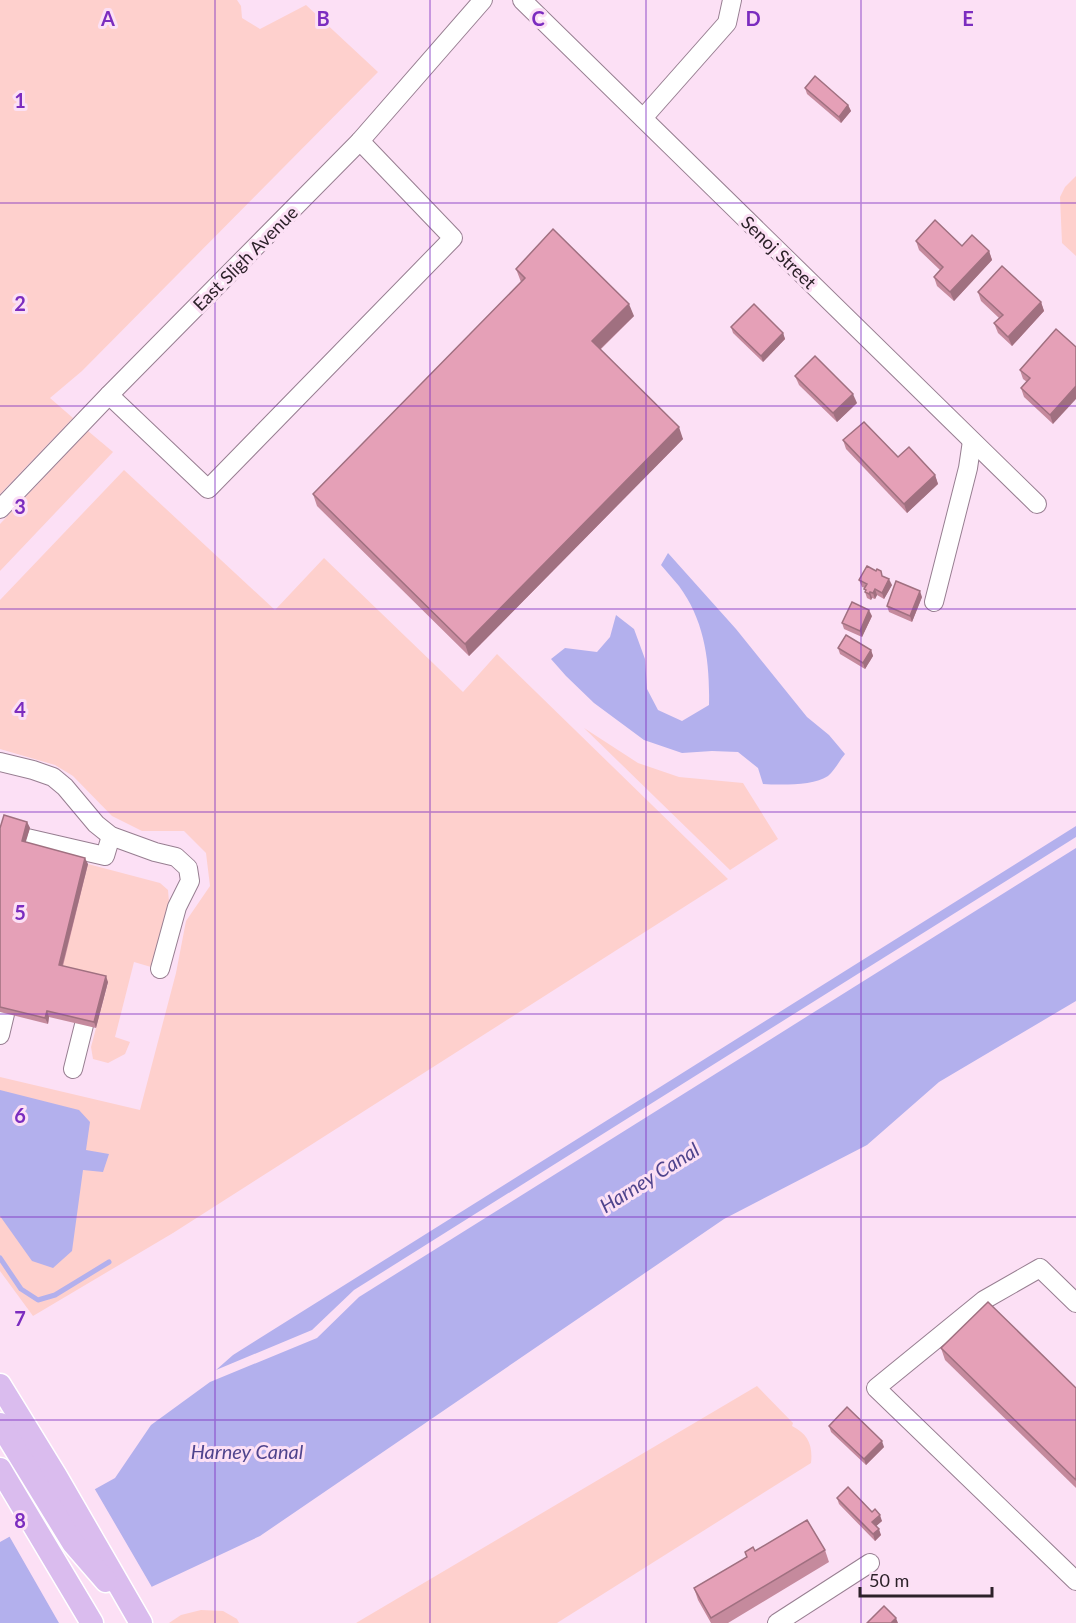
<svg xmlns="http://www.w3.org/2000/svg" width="1076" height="1623" viewBox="0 0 1076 1623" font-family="Lato,sans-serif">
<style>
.green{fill:#fed0cd}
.water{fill:#b3b0ed}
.pier{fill:#fce0f5}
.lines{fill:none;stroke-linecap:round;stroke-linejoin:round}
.stream{stroke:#b3b0ed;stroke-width:5}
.minor-casing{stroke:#977e91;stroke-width:20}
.major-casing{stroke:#fff;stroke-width:25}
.minor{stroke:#fff;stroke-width:18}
.major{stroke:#dabcee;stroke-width:22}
.wall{fill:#c58a9d}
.shaded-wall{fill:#a07080}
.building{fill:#e5a0b7;stroke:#a07080;stroke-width:1.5}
.grid{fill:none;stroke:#7b2cbf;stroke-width:1.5;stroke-opacity:0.55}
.labels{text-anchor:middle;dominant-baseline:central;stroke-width:6;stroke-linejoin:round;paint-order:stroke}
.street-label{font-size:18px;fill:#2c2129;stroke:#fce0f5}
.water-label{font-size:20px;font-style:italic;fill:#4f448d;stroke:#fce0f5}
.grid-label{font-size:20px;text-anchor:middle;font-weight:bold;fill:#7b2cbf;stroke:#fce0f5;stroke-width:6;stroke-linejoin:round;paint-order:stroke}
</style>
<rect width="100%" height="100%" fill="#fce0f5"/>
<g class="green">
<path d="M0 0H237L241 6 242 18 260 29 306 5 378 72 82 371 50 398 73 418 0 494Z"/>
<path d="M1076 176V256L1062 243 1060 197 1065 187Z"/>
<path d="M88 431 113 452 0 571V524Z"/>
<path d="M124 470 275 610 324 558 463 692 497 654 728 879 173 1233 33 1316 0 1271V1077L140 1110 176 973 186 921 210 886 206 853 184 831H142L112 816 73 776 55 765 0 749V600Z"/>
<path d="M584 728 638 763 679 777 743 783 778 839 730 870Z"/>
<path d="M88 864 160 883 168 890 169 902 151 967 134 962 115 1037 130 1042 125 1054 108 1063 93 1059 91 1047 108 983 61 971Z"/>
<path d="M757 1386 793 1423 792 1426C808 1434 813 1445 811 1463L557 1623H356Z"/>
<path d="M201 1610 223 1611 237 1619 239 1623H169L181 1615Z"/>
</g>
<g class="water">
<path d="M668 553 736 629 807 717 829 735 845 754C840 760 834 771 828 776 814 786 779 785 763 784L758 768 738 752 712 751 682 753 644 740 594 703 566 676 551 659 565 648 597 652 610 637 616 615 634 629 645 659 647 689 658 710 682 721 709 705C710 663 705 621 679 586 673 579 667 572 661 565Z"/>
<path d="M1076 826V837L354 1290 312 1330 216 1370 233 1355Z"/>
<path d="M1076 848V1001L939 1082 867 1145 724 1219 260 1536 115 1604 107 1623H0V1542L115 1478 151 1425 210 1382 317 1338 359 1297Z"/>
<path d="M0 1090 79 1110 90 1122 86 1150 109 1154 103 1172 83 1170 72 1251 53 1268 32 1261 0 1216Z"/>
</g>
<path class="pier" d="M93 1486 153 1589 117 1606 110 1623H59L8 1534Z"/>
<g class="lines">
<path class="stream" d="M0 1258 21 1289 38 1300 55 1295 109 1262"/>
<g class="minor-casing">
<g id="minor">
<path d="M522 0 1037 504"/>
<path d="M643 118 727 23 732 0"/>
<path d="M109 395 208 489 453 238 360 141"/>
<path d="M0 509 109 395 360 141 483 0"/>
<path d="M934 602 968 468 972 441"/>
<path d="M0 762 33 770 53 777 65 787 96 824 111 836 155 852 176 857 188 868 190 881 177 907 160 969"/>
<path d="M27 838 105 856 111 836"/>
<path d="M0 1035 5 1014"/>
<path d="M73 1069 84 1025"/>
<path d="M1076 1303 1040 1268 984 1300 876 1388 1076 1581"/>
<path d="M777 1623 870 1563"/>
</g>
</g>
<g class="major-casing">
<g id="major">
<path d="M0 1385 56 1476 141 1623"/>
<path d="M0 1424 73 1543 106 1581"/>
<path d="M0 1469 92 1623"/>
</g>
</g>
<use href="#minor" class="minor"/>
<use href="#major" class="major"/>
</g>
<g class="wall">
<path d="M805 88 848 105 851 111 841 123 807 94Z"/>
<path d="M916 241 962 246 989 251 992 260 954 301 937 286 934 277 940 270 919 250Z"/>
<path d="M516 269 634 316 600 350 683 439 469 656 317 506 313 494 521 282Z"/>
<path d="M978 292 1041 302 1044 311 1012 346 998 333 994 323 999 318 981 301Z"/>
<path d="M731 327 783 333 785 339 763 362 733 333Z"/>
<path d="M1056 329 1053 424 1024 397 1021 388 1027 382 1023 379 1020 370Z"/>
<path d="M795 376 857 403 837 422 799 385Z"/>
<path d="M843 440 935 475 938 484 907 513 846 449Z"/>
<path d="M859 580 892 585 884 599 877 595 875 599 872 598 871 600 867 598 865 592V588L862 587Z"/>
<path d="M922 597 912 622 889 612 887 606Z"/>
<path d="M872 616 862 637 844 629 842 623Z"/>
<path d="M838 648 871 650 873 656 865 669 840 654Z"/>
<path d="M27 822 30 828 25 842 88 864 63 966 108 982 96 1028 49 1017 48 1024 0 1012V828Z"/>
<path d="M941 1348 1076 1388V1488L945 1360Z"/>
<path d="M829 1426 884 1447 866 1465 831 1432Z"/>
<path d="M837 1498 872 1512 882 1521 876 1526 881 1535 875 1541 839 1504Z"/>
<path d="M825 1550 829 1562 728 1623H711L698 1600 694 1588 747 1558 745 1552Z"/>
</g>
<g class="shaded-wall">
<path d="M848 105 851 111 841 123 839 117Z"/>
<path d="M989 251 992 260 954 301 950 292Z"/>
<path d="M1041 302 1044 311 1012 346 1008 337Z"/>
<path d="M629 304 634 316 596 353 592 341Z"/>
<path d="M783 333 785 339 763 362 761 356Z"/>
<path d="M1076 386V399L1053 424 1050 415Z"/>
<path d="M853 394 857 403 837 422 833 413Z"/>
<path d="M679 427 683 439 469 656 465 644Z"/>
<path d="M935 475 938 484 907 513 904 504Z"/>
<path d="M889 579 892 585 884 599 882 593Z"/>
<path d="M875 589 877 595 875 599 873 593Z"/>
<path d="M920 591 922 597 912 622 910 616Z"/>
<path d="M870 592 872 598 871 600 869 594Z"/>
<path d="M869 610 872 616 862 637 860 631Z"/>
<path d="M871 650 873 656 865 669 863 663Z"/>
<path d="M27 822 30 828 24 848 22 841Z"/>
<path d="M85 858 88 864 61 971 59 965Z"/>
<path d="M106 976 108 982 96 1028 94 1022Z"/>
<path d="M47 1011 49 1017 48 1024 45 1018Z"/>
<path d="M882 1441 884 1447 866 1465 864 1459Z"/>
<path d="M880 1515 882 1521 874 1528 872 1522Z"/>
<path d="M879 1529 881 1535 875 1541 873 1534Z"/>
<path d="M896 1618 898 1623H891Z"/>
</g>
<g class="building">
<path d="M815 76 848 105 839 117 805 88Z"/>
<path d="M935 220 962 246 972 235 989 251 950 292 934 277 943 267 916 241Z"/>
<path d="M553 229 629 304 592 341 679 427 465 644 313 494 525 278 516 269Z"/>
<path d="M1002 266 1041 302 1008 337 994 323 1003 315 978 292Z"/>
<path d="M754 304 783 333 761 356 731 327Z"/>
<path d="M1056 329 1076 347V386L1050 415 1021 388 1030 378 1020 370Z"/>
<path d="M815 356 853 394 833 413 795 376Z"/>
<path d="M864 422 898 457 909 447 935 475 904 504 843 440Z"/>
<path d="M867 566 876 571 877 569 881 571 882 576 889 579 882 593 875 589 873 593 870 592 869 594 865 592 866 590 864 589 867 584 859 580Z"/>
<path d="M896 581 920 591 910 616 887 606Z"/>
<path d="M852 602 869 610 860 631 842 623Z"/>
<path d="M846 635 871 650 863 663 838 648Z"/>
<path d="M4 815 27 822 22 841 85 858 59 965 106 976 94 1022 47 1011 45 1018 0 1007V828Z"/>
<path d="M988 1302 1076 1388V1480L941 1348Z"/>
<path d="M847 1407 882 1441 864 1459 829 1426Z"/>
<path d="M848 1487 872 1512 875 1509 880 1515 872 1522 879 1529 873 1534 837 1498Z"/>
<path d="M807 1520 825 1550 711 1618 694 1588 747 1557 745 1552 753 1547 755 1551Z"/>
<path d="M884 1606 896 1618 891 1623H867Z"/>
</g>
<path class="grid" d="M215 0V1623M430 0V1623M646 0V1623M861 0V1623M0 203H1076M0 406H1076M0 609H1076M0 812H1076M0 1014H1076M0 1217H1076M0 1420H1076"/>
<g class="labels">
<g class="street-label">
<text transform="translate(779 252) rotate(44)">Senoj Street</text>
<text transform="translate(245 258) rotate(-45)">East Sligh Avenue</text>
</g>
<g class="water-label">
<text transform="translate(649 1177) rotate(-32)">Harney Canal</text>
<text x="247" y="1451">Harney Canal</text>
</g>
</g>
<g class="grid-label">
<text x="108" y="26">A</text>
<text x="323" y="26">B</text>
<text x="538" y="26">C</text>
<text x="753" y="26">D</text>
<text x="968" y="26">E</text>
<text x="20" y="108">1</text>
<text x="20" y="311">2</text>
<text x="20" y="514">3</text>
<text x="20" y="717">4</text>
<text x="20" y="920">5</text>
<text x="20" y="1123">6</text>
<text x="20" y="1326">7</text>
<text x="20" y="1528">8</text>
</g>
<path d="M860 1587v9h132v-9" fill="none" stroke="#2c2129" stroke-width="3"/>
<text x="869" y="1587" font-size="18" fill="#2c2129" stroke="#fce0f5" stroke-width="4.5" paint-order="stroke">50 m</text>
</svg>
